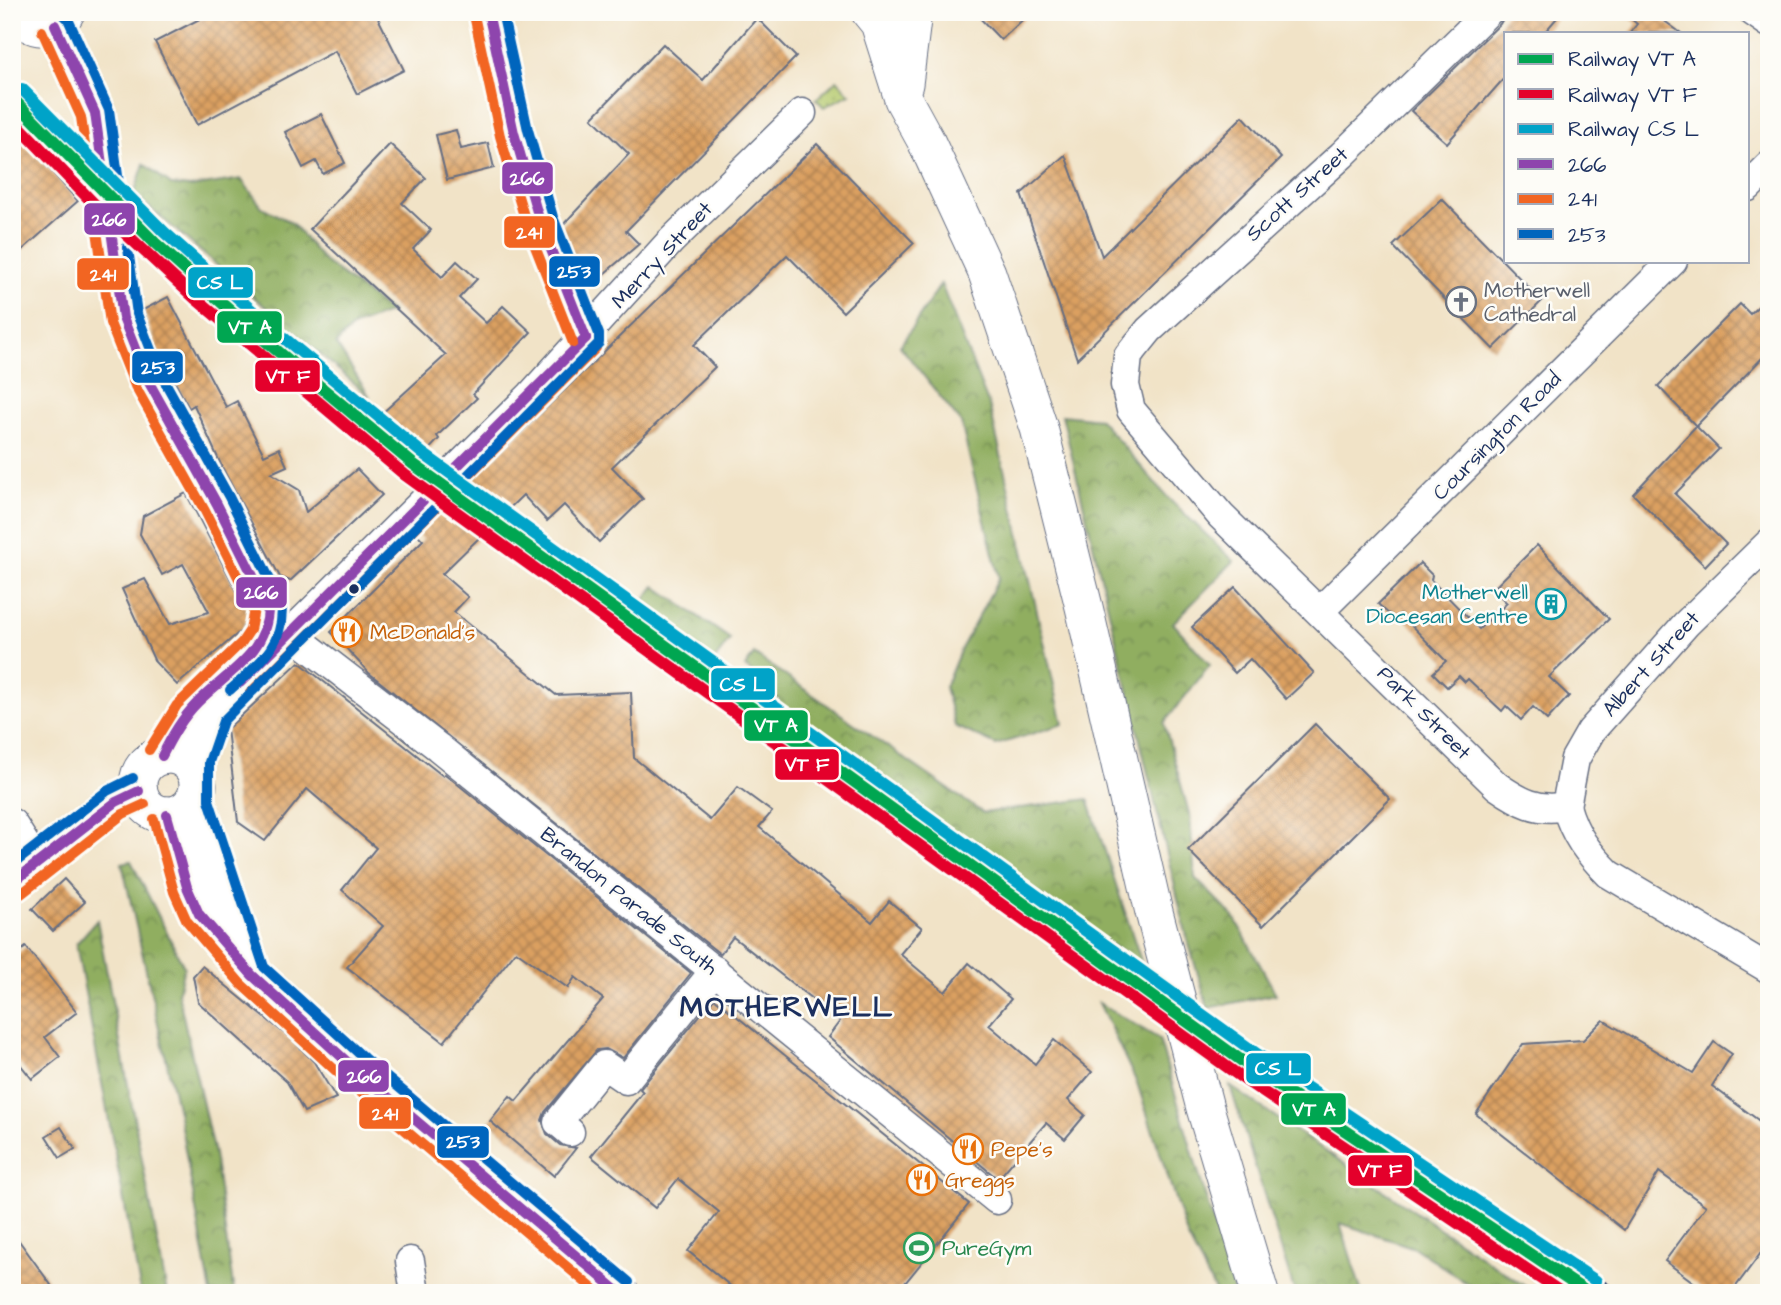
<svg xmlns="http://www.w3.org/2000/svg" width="1781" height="1305" viewBox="0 0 1781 1305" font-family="'Architects Daughter',sans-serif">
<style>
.green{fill:url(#green-dots);stroke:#687c66;stroke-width:2}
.forest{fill:url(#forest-crowns);stroke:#566e60;stroke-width:2}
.building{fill:url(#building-cross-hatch)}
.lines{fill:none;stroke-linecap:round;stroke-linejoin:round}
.minor-casing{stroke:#666e83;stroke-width:31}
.major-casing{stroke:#666e83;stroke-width:39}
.minor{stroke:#fff;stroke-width:28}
.major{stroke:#fff;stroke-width:37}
.rail{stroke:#1b2f5e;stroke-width:5}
.bus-1-casing{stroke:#fdfcf7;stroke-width:16}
.bus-2-casing{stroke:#fdfcf7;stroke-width:16}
.bus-3-casing{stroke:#fdfcf7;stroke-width:16}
.bus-1{stroke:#8e44ad;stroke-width:10}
.bus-2{stroke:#f26522;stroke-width:10}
.bus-3{stroke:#0065bd;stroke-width:10}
.rail-1-casing{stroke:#fdfcf7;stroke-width:18}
.rail-2-casing{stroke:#fdfcf7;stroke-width:18}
.rail-3-casing{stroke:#fdfcf7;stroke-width:18}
.rail-1{stroke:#00a651;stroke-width:12}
.rail-2{stroke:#e4002b;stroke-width:12}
.rail-3{stroke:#01a3c8;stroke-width:12}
.bus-dot{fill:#1b2f5e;stroke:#fdfcf7;stroke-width:2.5}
.labels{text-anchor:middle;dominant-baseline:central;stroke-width:5;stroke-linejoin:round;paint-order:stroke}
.street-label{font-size:21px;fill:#1b2f5e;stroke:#fdfcf7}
.worship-label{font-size:21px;fill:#5b616d;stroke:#fdfcf7;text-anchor:start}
.culture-label{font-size:21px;fill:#0d838f;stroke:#fdfcf7;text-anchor:end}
.food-label{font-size:21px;fill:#c56008;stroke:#fdfcf7;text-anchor:start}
.leisure-label{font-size:21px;fill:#27864d;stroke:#fdfcf7;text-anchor:start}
.district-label{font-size:28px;font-weight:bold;letter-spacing:2px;fill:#1b2f5e;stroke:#fdfcf7}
.line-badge{stroke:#fdfcf7;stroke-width:2.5}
.badge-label{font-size:19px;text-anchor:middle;font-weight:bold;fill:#fff}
</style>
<defs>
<pattern id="green-dots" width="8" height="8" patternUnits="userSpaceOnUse" patternTransform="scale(1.75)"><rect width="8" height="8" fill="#b6ca6e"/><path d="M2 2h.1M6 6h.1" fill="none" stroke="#93a45e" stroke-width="1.8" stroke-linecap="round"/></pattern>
<pattern id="forest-crowns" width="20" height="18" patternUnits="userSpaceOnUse" patternTransform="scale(1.75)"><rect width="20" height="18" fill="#90ae61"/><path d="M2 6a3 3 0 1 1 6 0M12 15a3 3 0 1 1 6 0" fill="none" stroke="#758e53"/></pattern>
<pattern id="building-cross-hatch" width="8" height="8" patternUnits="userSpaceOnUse" patternTransform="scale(1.75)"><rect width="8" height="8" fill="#dba061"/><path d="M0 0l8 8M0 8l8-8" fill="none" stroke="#b18353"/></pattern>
</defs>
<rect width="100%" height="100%" fill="#fdfcf7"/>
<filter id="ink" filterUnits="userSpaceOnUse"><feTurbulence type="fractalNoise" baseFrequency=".0143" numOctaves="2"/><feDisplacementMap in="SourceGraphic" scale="14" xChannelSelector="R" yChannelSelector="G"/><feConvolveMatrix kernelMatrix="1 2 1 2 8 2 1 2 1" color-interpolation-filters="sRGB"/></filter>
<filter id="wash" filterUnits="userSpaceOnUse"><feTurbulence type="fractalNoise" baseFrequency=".00686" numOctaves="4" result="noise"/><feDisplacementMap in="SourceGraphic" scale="28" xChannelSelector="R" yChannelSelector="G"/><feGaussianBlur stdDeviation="1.57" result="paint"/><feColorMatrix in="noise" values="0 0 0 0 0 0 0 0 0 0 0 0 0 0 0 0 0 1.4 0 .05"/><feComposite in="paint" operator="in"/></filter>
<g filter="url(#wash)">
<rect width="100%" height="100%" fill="#f1e3c7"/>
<path class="green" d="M837 80 850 94 824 107 816 99Z"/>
<g class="forest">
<path d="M144 164 171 185 190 187 241 179 262 207 292 223 324 261 391 312 352 327 336 344 370 397 134 194Z"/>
<path d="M941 284 990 408 1063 724 996 745 955 726 945 687 960 651 999 578 961 423 900 346Z"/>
<path d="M1062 415 1100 419 1169 499 1234 561 1173 623 1210 665 1164 723 1190 817 1195 878 1234 917 1276 994 1208 1008 1188 941Z"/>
<path d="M655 586 730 639 711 665 637 610Z"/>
<path d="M754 654 983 813 1088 799 1143 967 789 720 769 686 745 667Z"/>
<path d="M131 861 184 967 178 993 214 1154 234 1293H211L180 1121 122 863Z"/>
<path d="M97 920 167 1293H141L76 944Z"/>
<path d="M1099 1003 1159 1039 1234 1293H1216L1188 1238 1137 1083Z"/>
<path d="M1230 1086 1535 1293H1481L1415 1248 1340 1223 1362 1293H1295Z"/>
</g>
<g id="blocks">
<g class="building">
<path d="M213 12H375L404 70 357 94 335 51 197 125 155 42Z"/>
<path d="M974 12H1031L1001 40Z"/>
<path d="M1507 12H1562L1544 33H1506V76L1447 143 1411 111 1500 24Z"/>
<path d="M1623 12H1652L1681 33H1630L1637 24Z"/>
<path d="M757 18 796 57 626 231 639 244 585 290 560 228 629 154 592 118 663 44 703 80Z"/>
<path d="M321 114 345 163 323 174 316 161 303 168 285 132Z"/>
<path d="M1243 116 1281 158 1077 359 1021 194 1065 155 1102 256Z"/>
<path d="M12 128 78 201 12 259Z"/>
<path d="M456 130 461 149 488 143 494 168 447 180 436 135Z"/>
<path d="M390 144 426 178 402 203 431 230 413 249 442 277 457 261 477 279 459 298 486 323 503 306 531 332 473 394 477 398 437 436 439 439 422 457 379 416 446 355 310 229Z"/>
<path d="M817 144 914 243 843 312 787 255 694 345 715 367 612 467 643 499 599 542 564 505 547 521 523 495 442 574 468 597 454 612 556 695 631 692 634 758 710 820 738 787 772 812 759 827 872 922 889 901 922 928 900 954 945 992 969 963 1011 999 989 1025 1035 1064 1054 1040 1092 1072 1068 1100 1085 1115 1065 1139 1046 1123 998 1179 828 1037 840 1021 733 937 720 954 369 673 331 632 423 540 417 534Z"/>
<path d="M1442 199 1542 301 1493 349 1393 246Z"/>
<path d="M1769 296V351L1696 426 1658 386 1740 304 1750 314Z"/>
<path d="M168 297 226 407 237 401 264 455 279 448 287 466 271 473 299 490 306 512 357 469 382 495 290 581 280 577 222 467 194 405 189 408 160 355 143 310Z"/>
<path d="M1696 426 1719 449 1675 494 1726 544 1705 566 1633 494Z"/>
<path d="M186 493 247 611V618L242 630 177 685 155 662 122 589 145 579 170 624 209 612 183 564 162 575 140 534 143 516Z"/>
<path d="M1537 545 1609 619 1549 677 1569 696 1547 720 1533 707 1521 720 1506 706 1502 711 1468 679 1465 682 1459 676 1447 687 1433 673 1446 661 1400 614 1393 618 1378 604 1420 563 1432 575 1431 580 1479 629 1507 603 1493 589Z"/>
<path d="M1235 587 1314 673 1286 699 1250 659 1235 673 1192 627Z"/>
<path d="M299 662 443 776 445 774 691 973 623 1058 606 1049 597 1050 545 1112 542 1120 547 1134 560 1145 576 1148 554 1176 490 1121 510 1096 516 1101 603 999 575 977 568 988 516 951 444 1042 347 967 383 926 342 890 376 848 307 789 265 841 238 822 227 729Z"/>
<path d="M1315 724 1390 799 1263 926 1188 850Z"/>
<path d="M64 879 85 902 53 931 32 909Z"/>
<path d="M26 947 77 1012 45 1037 60 1057 32 1079 12 1054V958Z"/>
<path d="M202 966 291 1039 314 1062 336 1098 304 1112 287 1082 198 1002 193 976Z"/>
<path d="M714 998 969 1204 897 1293H739L688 1251 719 1212 678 1179 655 1208 591 1156 643 1092 640 1089Z"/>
<path d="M1603 1020 1693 1073 1714 1042 1732 1054 1712 1086 1769 1128V1242L1731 1293H1708L1665 1261 1706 1206 1659 1172 1624 1230 1476 1114 1523 1044 1583 1040Z"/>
<path d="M61 1127 75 1149 60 1158 46 1136Z"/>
<path d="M12 1231 51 1285 40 1293H12Z"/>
</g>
</g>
</g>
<g filter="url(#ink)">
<use href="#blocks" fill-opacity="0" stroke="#666e83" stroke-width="2"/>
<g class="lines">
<g class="minor-casing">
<g id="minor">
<path d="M488 12 514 133 540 222 586 338"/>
<path d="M1488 12 1342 155 1149 330 1128 356 1125 385 1131 410 1221 516 1497 786C1520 802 1538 812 1566 806 1574 835 1588 853 1609 874L1769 969"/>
<path d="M1753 12 1769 23"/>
<path d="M1748 187 1769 166"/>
<path d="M1320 611 1673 261"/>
<path d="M290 633 438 747 997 1200"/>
<path d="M277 646 531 395 670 242 802 113"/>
<path d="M194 770C201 732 206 718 233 690"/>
<path d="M1566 806 1575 759 1591 731 1686 624 1769 543"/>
<path d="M12 823 37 863"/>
<path d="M570 1132 558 1122 604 1065 626 1080 715 970"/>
<path d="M410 1261 415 1293"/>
</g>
</g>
<g class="major-casing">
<g id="major">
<path d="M19 12C30 32 55 33 66 12"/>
<path d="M870 12 879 23 903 99 926 141 987 273 1039 428 1084 607 1153 908 1205 1108 1260 1293"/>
<path d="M55 25 95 113 123 318 147 379 217 504 268 606C278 649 211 683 187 714 177 726 169 742 162 756"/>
<path d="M904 84 913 12"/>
<circle cx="168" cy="785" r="30"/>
<path d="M194 800 244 954"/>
<path d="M167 815 187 887 199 914 252 975 355 1069 620 1293"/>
<path d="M12 883 116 802 139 791"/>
</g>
</g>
<use href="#minor" class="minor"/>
<use href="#major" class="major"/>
<path class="rail" d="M1249 1066 1481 1202 1619 1293"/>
<g class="bus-1-casing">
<g id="bus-1">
<path d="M488 12 514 133 540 222 586 338"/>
<path d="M55 25 95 113 123 318 147 379 217 504 268 606C269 652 227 673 198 702 182 718 172 736 162 756"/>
<path d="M240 683 586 338"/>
<path d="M167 815 187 887 199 914 252 975 355 1069 620 1293"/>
<path d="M12 883 116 802 139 791"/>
</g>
</g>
<g class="bus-2-casing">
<g id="bus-2">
<path d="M474 15 500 136 527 226 573 343"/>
<path d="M42 31 81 117 110 323 135 386 205 511 254 609 250 630 242 642 177 705 149 750"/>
<path d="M250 693 596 348"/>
<path d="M154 819 174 892 187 921 241 984 346 1080 598 1293"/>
<path d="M21 894 123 814 145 804"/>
</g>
</g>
<g class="bus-3-casing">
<g id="bus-3">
<path d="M61 12 68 19 109 110 137 314 160 373 229 497 281 602C287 643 258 665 230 690"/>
<path d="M502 12 528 130 553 217 599 334V343L223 721 209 762V800L264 967 364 1058 629 1282"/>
<path d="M12 865 107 791 133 778"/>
</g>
</g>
<use href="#bus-1" class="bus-1"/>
<use href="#bus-2" class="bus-2"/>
<use href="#bus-3" class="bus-3"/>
<g class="rail-1-casing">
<path id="rail-1" d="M12 98 155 243 256 333 413 464 1249 1066 1588 1293"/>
</g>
<g class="rail-2-casing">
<path id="rail-2" d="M12 119 96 206 196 299 405 475 1241 1077 1562 1293"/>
</g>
<g class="rail-3-casing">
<path id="rail-3" d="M22 89 164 232 266 323 422 453 1257 1054 1596 1281"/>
</g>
<use href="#rail-1" class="rail-1"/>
<use href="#rail-2" class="rail-2"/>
<use href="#rail-3" class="rail-3"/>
</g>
</g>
<defs>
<g id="church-ring" transform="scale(1.575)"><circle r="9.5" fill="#fdfcf7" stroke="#6b7280" stroke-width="1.5"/><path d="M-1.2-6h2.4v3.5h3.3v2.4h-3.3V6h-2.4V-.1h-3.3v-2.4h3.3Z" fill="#6b7280"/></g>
<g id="building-ring" transform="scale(1.575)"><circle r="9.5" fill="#fdfcf7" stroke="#0f9aa8" stroke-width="1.5"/><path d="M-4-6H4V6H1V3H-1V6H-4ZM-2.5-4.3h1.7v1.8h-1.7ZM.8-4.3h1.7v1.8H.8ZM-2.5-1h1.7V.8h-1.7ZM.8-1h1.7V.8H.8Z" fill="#0f9aa8"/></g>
<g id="restaurant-ring" transform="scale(1.575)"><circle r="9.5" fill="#fdfcf7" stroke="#e8710a" stroke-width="1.5"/><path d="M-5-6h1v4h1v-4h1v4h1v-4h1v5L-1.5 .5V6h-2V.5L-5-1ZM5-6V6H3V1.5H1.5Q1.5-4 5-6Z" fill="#e8710a"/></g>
<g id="stadium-ring" transform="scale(1.575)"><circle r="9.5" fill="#fdfcf7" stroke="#2e9e5b" stroke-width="1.5"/><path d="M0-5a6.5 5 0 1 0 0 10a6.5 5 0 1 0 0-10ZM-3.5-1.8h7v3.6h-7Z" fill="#2e9e5b"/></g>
</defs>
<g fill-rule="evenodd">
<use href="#church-ring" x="1461" y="302"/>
<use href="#building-ring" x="1551" y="604"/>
<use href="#restaurant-ring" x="347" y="632"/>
<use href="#restaurant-ring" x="968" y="1149"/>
<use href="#restaurant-ring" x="922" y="1180"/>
<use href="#stadium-ring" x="919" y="1248"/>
</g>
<circle class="bus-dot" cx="354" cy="589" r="6"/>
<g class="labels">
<g class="street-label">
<text transform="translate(1297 194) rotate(-42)">Scott Street</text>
<text transform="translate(662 255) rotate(-47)">Merry Street</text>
<text transform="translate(1497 436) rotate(-45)">Coursington Road</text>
<text transform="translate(1651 664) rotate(-48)">Albert Street</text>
<text transform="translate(1424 713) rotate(45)">Park Street</text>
<text transform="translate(629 901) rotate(39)">Brandon Parade South</text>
</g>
<g class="worship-label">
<text x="1484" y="290">Motherwell<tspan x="1484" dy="24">Cathedral</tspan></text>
</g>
<g class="culture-label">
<text x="1528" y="592">Motherwell<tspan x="1528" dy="24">Diocesan Centre</tspan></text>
</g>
<g class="food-label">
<text x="370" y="632">McDonald's</text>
<text x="991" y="1149">Pepe's</text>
<text x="945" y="1180">Greggs</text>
</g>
<g class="leisure-label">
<text x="942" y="1248">PureGym</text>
</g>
<g class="district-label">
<text x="787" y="1007">MOTHERWELL</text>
</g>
</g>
<g class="line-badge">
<rect x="501" y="161" width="53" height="34" rx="7" fill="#8e44ad"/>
<rect x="83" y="202" width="53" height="34" rx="7" fill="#8e44ad"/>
<rect x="503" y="215" width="53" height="34" rx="7" fill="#f26522"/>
<rect x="548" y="255" width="53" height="33" rx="7" fill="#0065bd"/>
<rect x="76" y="257" width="54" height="34" rx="7" fill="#f26522"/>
<rect x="187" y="266" width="67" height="33" rx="7" fill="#01a3c8"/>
<rect x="216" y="310" width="67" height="34" rx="7" fill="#00a651"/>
<rect x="131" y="350" width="53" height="34" rx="7" fill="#0065bd"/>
<rect x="254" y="359" width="67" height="34" rx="7" fill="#e4002b"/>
<rect x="235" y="576" width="53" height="33" rx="7" fill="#8e44ad"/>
<rect x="710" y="667" width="66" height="34" rx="7" fill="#01a3c8"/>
<rect x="743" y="709" width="66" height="33" rx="7" fill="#00a651"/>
<rect x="774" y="748" width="66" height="33" rx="7" fill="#e4002b"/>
<rect x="1245" y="1052" width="67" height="33" rx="7" fill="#01a3c8"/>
<rect x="337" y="1059" width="53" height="34" rx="7" fill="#8e44ad"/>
<rect x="1280" y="1092" width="67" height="34" rx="7" fill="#00a651"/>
<rect x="358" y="1096" width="54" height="34" rx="7" fill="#f26522"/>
<rect x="436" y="1125" width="54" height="34" rx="7" fill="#0065bd"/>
<rect x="1347" y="1154" width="66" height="33" rx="7" fill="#e4002b"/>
</g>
<g class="badge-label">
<text x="527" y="185">266</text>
<text x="109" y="226">266</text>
<text x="529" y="239">241</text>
<text x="574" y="278">253</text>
<text x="103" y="281">241</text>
<text x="220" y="289">CS L</text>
<text x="250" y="334">VT A</text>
<text x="158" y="374">253</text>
<text x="288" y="383">VT F</text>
<text x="261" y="599">266</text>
<text x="743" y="691">CS L</text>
<text x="776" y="732">VT A</text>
<text x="807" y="771">VT F</text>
<text x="1278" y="1075">CS L</text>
<text x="364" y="1083">266</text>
<text x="1314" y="1116">VT A</text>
<text x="385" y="1120">241</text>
<text x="463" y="1148">253</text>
<text x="1380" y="1177">VT F</text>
</g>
<rect width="1781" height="1305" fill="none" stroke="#fdfcf7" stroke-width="42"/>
<rect x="1504" y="32" width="245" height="231" fill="#fdfcf7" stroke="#a3aaba" stroke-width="2"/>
<rect x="1518" y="54" width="35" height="10" fill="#00a651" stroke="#a3aaba" stroke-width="2"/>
<text x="1568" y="66" font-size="21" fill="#1b2f5e">Railway VT A</text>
<rect x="1518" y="89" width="35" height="10" fill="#e4002b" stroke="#a3aaba" stroke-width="2"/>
<text x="1568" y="102" font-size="21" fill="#1b2f5e">Railway VT F</text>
<rect x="1518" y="124" width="35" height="10" fill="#01a3c8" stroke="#a3aaba" stroke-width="2"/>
<text x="1568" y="136" font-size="21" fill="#1b2f5e">Railway CS L</text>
<rect x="1518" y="159" width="35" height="10" fill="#8e44ad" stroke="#a3aaba" stroke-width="2"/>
<text x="1568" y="172" font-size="21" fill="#1b2f5e">266</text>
<rect x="1518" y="194" width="35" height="10" fill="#f26522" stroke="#a3aaba" stroke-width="2"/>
<text x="1568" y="206" font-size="21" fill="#1b2f5e">241</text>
<rect x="1518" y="229" width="35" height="10" fill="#0065bd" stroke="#a3aaba" stroke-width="2"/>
<text x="1568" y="242" font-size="21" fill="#1b2f5e">253</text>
</svg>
